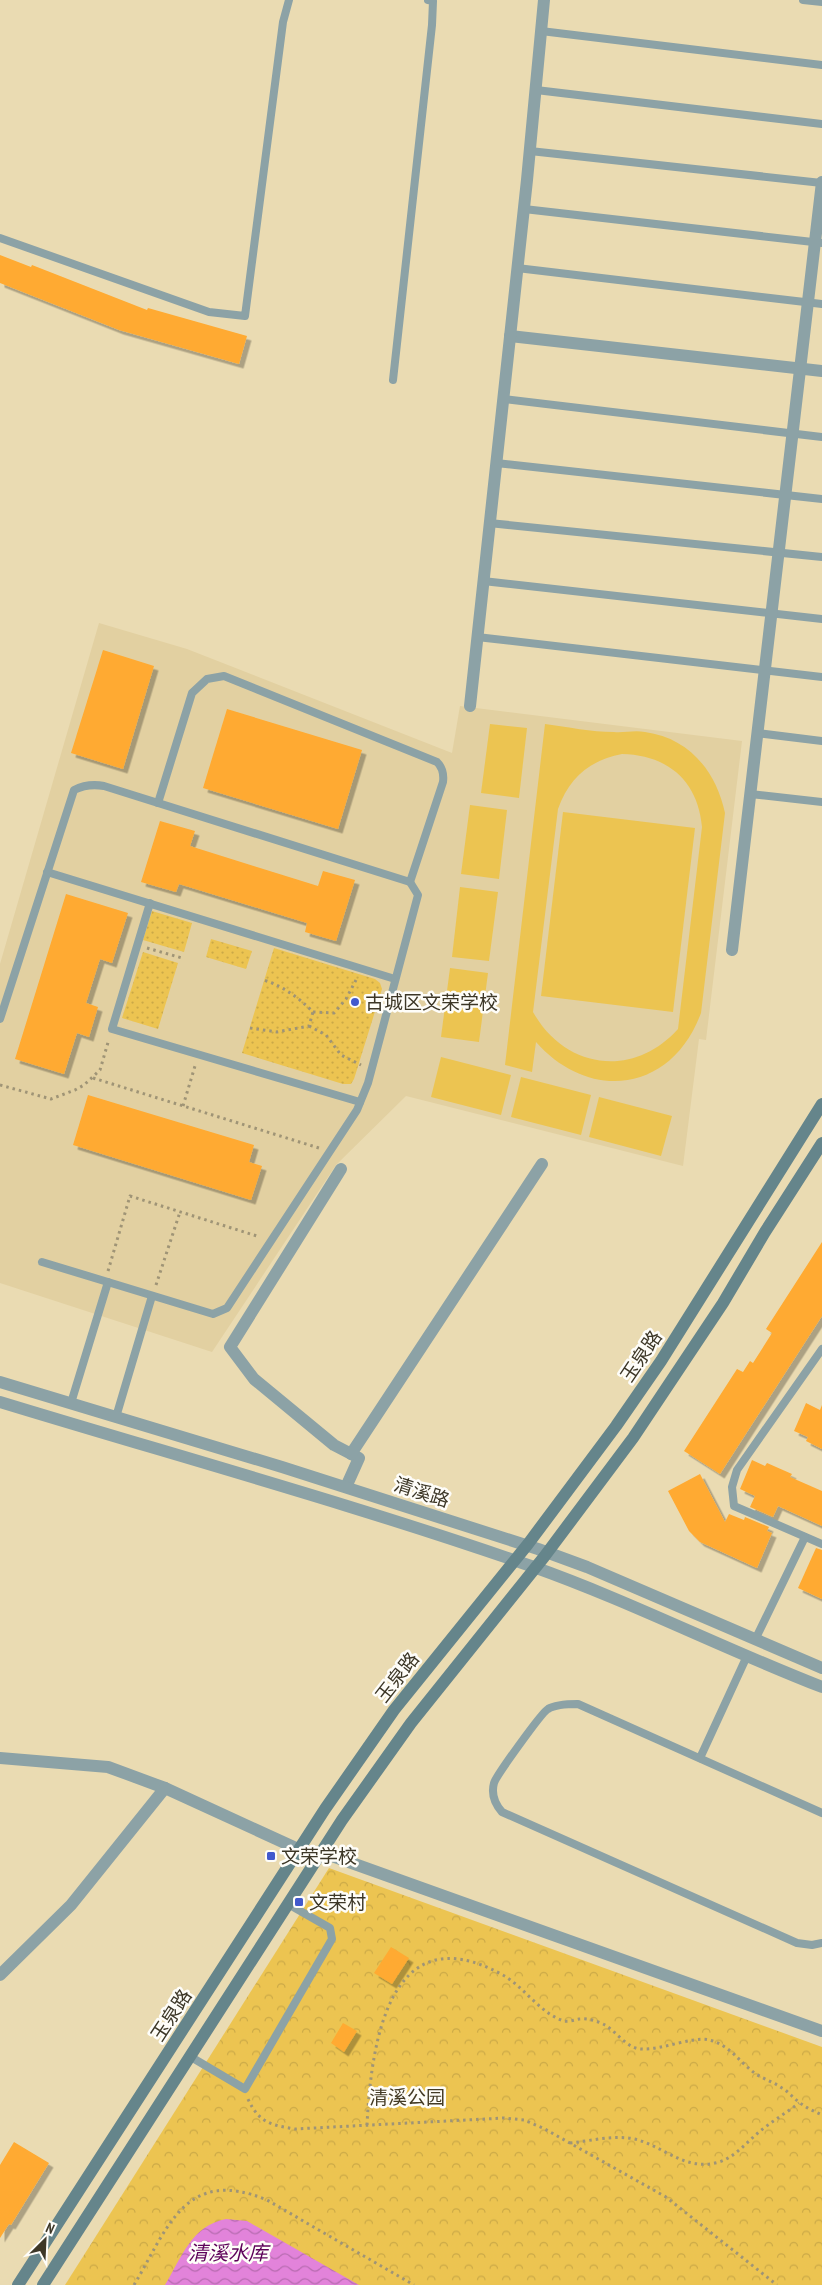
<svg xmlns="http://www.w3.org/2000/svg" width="822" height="2285" viewBox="0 0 822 2285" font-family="'PT Sans Narrow','Noto Sans SC',sans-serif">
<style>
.built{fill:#e2d0a1}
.grass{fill:url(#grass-dots)}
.park{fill:url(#park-crowns)}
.garden{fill:#ecc451;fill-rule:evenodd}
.water{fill:url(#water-waves)}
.building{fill:#ffaa31;filter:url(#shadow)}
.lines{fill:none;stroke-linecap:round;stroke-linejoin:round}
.path{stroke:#9f9476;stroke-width:3;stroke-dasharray:2.5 4;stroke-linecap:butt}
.service{stroke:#8ca2a6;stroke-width:8}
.minor{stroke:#8ca2a6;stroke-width:12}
.tertiary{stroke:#8ca2a6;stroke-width:12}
.secondary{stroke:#65858b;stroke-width:12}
.poi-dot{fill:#4259cd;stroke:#fefdf9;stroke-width:2}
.labels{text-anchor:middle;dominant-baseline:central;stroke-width:5;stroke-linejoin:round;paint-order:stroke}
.poi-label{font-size:19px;fill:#3d3727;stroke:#fefdf9;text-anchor:start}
.street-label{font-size:19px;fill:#3d3727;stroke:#fefdf9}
.park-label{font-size:19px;fill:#443b25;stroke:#fefdf9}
.water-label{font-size:20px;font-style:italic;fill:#5d0059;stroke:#fefdf9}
</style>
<defs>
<pattern id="grass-dots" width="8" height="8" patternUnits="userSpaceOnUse" patternTransform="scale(1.25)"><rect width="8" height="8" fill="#ecc451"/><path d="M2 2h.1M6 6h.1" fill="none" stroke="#cba947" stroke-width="1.8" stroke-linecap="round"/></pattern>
<pattern id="park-crowns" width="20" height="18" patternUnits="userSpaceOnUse" patternTransform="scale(1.25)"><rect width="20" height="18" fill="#ecc451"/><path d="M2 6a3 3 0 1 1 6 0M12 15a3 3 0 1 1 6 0" fill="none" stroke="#cba947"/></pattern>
<pattern id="water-waves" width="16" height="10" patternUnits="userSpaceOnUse" patternTransform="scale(1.25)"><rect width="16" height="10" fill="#e283da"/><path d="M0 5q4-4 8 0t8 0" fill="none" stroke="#b86cb1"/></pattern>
<filter id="shadow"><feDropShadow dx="4.5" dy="4.5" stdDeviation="0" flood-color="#0004"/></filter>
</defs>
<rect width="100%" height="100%" fill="#eadbb2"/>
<path class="built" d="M99 623 187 649 452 753 460 706 742 741 706 1040 699 1039 683 1166 406 1096 336 1165 212 1352 0 1283V964Z"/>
<g class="grass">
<path d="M152 911 192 923 184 952 143 940Z"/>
<path d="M211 939 252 951 246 969 206 957Z"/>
<path d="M274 948 375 979 380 983 382 989 354 1079 351 1084H343L242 1053Z"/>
<path d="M143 952 178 963 158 1029 122 1018Z"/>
</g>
<path class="park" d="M329 1868 822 2047V2285H65Z"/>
<g class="garden">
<path d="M490 724 527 728 519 798 481 793Z"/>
<path d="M545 724C568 727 591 732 614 732 624 733 634 730 645 732 689 738 716 771 725 813L701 1013C672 1092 590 1103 536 1042L532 1072 505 1065ZM622 754C668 755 698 781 702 827L678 1029C633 1079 565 1069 533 1012L558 809C569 778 590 760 622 754Z"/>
<path d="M470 805 507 810 499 879 461 874Z"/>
<path d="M563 812 695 828 673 1012 541 996Z"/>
<path d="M460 887 498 892 489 961 452 957Z"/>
<path d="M450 968 488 973 479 1042 441 1037Z"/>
<path d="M441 1057 511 1075 501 1115 431 1097Z"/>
<path d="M521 1077 591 1095 581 1135 511 1117Z"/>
<path d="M599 1097 672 1116 661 1156 589 1137Z"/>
</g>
<path class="water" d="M226 2219 247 2221 359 2285H165C182 2257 191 2226 226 2219Z"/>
<g class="building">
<path d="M0 255 31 267 32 265 147 310 148 308 247 336 239 364 119 330 0 283Z"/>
<path d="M103 650 154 666 123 769 71 753Z"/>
<path d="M227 709 362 750 338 829 203 788Z"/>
<path d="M160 821 195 831 190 846 318 886 323 871 355 880 336 941 305 932 307 923 179 884 176 892 141 882Z"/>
<path d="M66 894 128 913 112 963 100 959 86 1003 98 1007 89 1037 77 1033 64 1074 15 1059Z"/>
<path d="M88 1095 254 1145 249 1162 262 1166 251 1200 73 1145Z"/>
<path d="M822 1242V1316L720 1474 684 1451 737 1369 743 1372 750 1361 753 1363 772 1333 766 1329Z"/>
<path d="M806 1403 820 1410 822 1405V1449L806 1441 808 1437 794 1431Z"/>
<path d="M752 1460 765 1466 767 1463 792 1474 790 1477 822 1491V1526L778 1506 773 1517 750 1507 755 1496 740 1489Z"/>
<path d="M700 1474 725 1522 729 1514 744 1520 745 1517 769 1527 767 1531 772 1533 757 1568 700 1542 689 1531 668 1491Z"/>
<path d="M816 1548 822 1550V1599L798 1588Z"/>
<path d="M391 1947 409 1958 392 1984 374 1973Z"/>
<path d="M343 2023 357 2031 344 2052 331 2043Z"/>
<path d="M14 2142 49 2163 11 2225 9 2224 0 2238V2165Z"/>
</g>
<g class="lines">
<g class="path">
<path d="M147 948 182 958"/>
<path d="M313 1012 334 1013 346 999 356 980"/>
<path d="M309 1026 326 1035 341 1055 361 1065"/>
<path d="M250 1028 277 1032 309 1026 313 1012C298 997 284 987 264 980"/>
<path d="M93 1078 319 1148"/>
<path d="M0 1085 51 1099 75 1090 84 1085 100 1070 109 1039"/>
<path d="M183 1106 195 1066"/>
<path d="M108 1271 130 1196 260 1237"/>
<path d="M156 1285 180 1212"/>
<path d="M248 2099C259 2123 271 2125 295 2129L504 2118 524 2120 543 2128 666 2197 777 2285"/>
<path d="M367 2125C371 2046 388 1913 501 1974 524 1986 539 2013 564 2021 569 2022 574 2020 579 2019 587 2018 598 2021 605 2025 617 2032 627 2049 642 2049 662 2050 693 2036 709 2040 728 2044 738 2060 752 2071 760 2078 772 2081 782 2088 788 2091 793 2098 799 2102 806 2108 814 2111 822 2115"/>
<path d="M570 2143C589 2141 609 2136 628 2138 659 2141 683 2173 719 2162 735 2157 746 2143 759 2132 771 2122 786 2113 799 2103"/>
<path d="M134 2285C168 2228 185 2166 267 2200L414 2285"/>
</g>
<g class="service">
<path d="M803 0 822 2"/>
<path d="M541 31 822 65"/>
<path d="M536 90 822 124"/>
<path d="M530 151 822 183"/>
<path d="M524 209 822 243"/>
<path d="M0 238 209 312 245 316 283 22 289 0"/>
<path d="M517 268 822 304"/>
<path d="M393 380 432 25 433 1 428 0"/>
<path d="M503 399 822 437"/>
<path d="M496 463 822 499"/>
<path d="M489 523 822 557"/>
<path d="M483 581 822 619"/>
<path d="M477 637 822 677"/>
<path d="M757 733 822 741"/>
<path d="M750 794 822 802"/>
<path d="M158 803 192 693 207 679 224 676 437 762C443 768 444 774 443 782L410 882"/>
<path d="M47 872 395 979"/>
<path d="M150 903 112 1029 360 1102"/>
<path d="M0 1019 74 790C84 785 93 784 104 786L410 882 418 895 368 1083 357 1110 227 1308 213 1314 42 1262"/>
<path d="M822 1349 737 1470 732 1487 734 1506 822 1544"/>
<path d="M71 1403 108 1282"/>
<path d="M116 1417 152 1296"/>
<path d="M755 1640 805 1537"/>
<path d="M700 1758 747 1656"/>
<path d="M822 1813 578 1704C569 1704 556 1704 548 1709 542 1712 496 1776 494 1783 491 1794 495 1804 502 1812L797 1943 812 1945 822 1943"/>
<path d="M191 2057 245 2089 332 1939 330 1928 288 1904"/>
</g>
<g class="minor">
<path d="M510 336 822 371"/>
<path d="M470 706 527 180 544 0"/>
<path d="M732 950 822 182"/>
<path d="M341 1169 230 1347 254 1379 334 1445 359 1458 346 1487"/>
<path d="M351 1454 542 1164"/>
<path d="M0 1758 108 1767 165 1788 298 1849"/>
<path d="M321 1852 822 2031"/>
<path d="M0 1975 71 1905 165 1788"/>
</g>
<g class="tertiary">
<path d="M0 1382 282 1467 538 1549 587 1567 822 1668"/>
<path d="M0 1402C177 1456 356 1505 531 1566 630 1601 724 1649 822 1687"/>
</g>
<g class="secondary">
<path d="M18 2285 325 1809 394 1710 528 1544 616 1426 661 1361 822 1104"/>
<path d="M43 2285 342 1820 411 1723 544 1557 633 1438 723 1303 765 1232 822 1143"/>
</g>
</g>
<g class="poi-dot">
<circle cx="355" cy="1002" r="5"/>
<rect x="266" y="1851" width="10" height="10" rx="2.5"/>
<rect x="294" y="1897" width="10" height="10" rx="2.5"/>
</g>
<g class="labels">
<g class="poi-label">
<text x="365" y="1002">古城区文荣学校</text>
<text x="281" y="1856">文荣学校</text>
<text x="309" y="1902">文荣村</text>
</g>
<g class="street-label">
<text transform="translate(641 1356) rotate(-56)">玉泉路</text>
<text transform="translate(422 1492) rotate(18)">清溪路</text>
<text transform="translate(397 1677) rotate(-52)">玉泉路</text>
<text transform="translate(171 2015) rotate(-57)">玉泉路</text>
</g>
<g class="park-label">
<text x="407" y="2097">清溪公园</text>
</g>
<g class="water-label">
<text x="228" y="2253">清溪水库</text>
</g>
</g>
<g transform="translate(45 2240) rotate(24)" stroke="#fefdf9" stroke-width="4" paint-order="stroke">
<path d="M0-4L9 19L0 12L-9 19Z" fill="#3d3727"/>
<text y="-8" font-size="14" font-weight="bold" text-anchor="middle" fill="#3d3727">N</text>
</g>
</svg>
